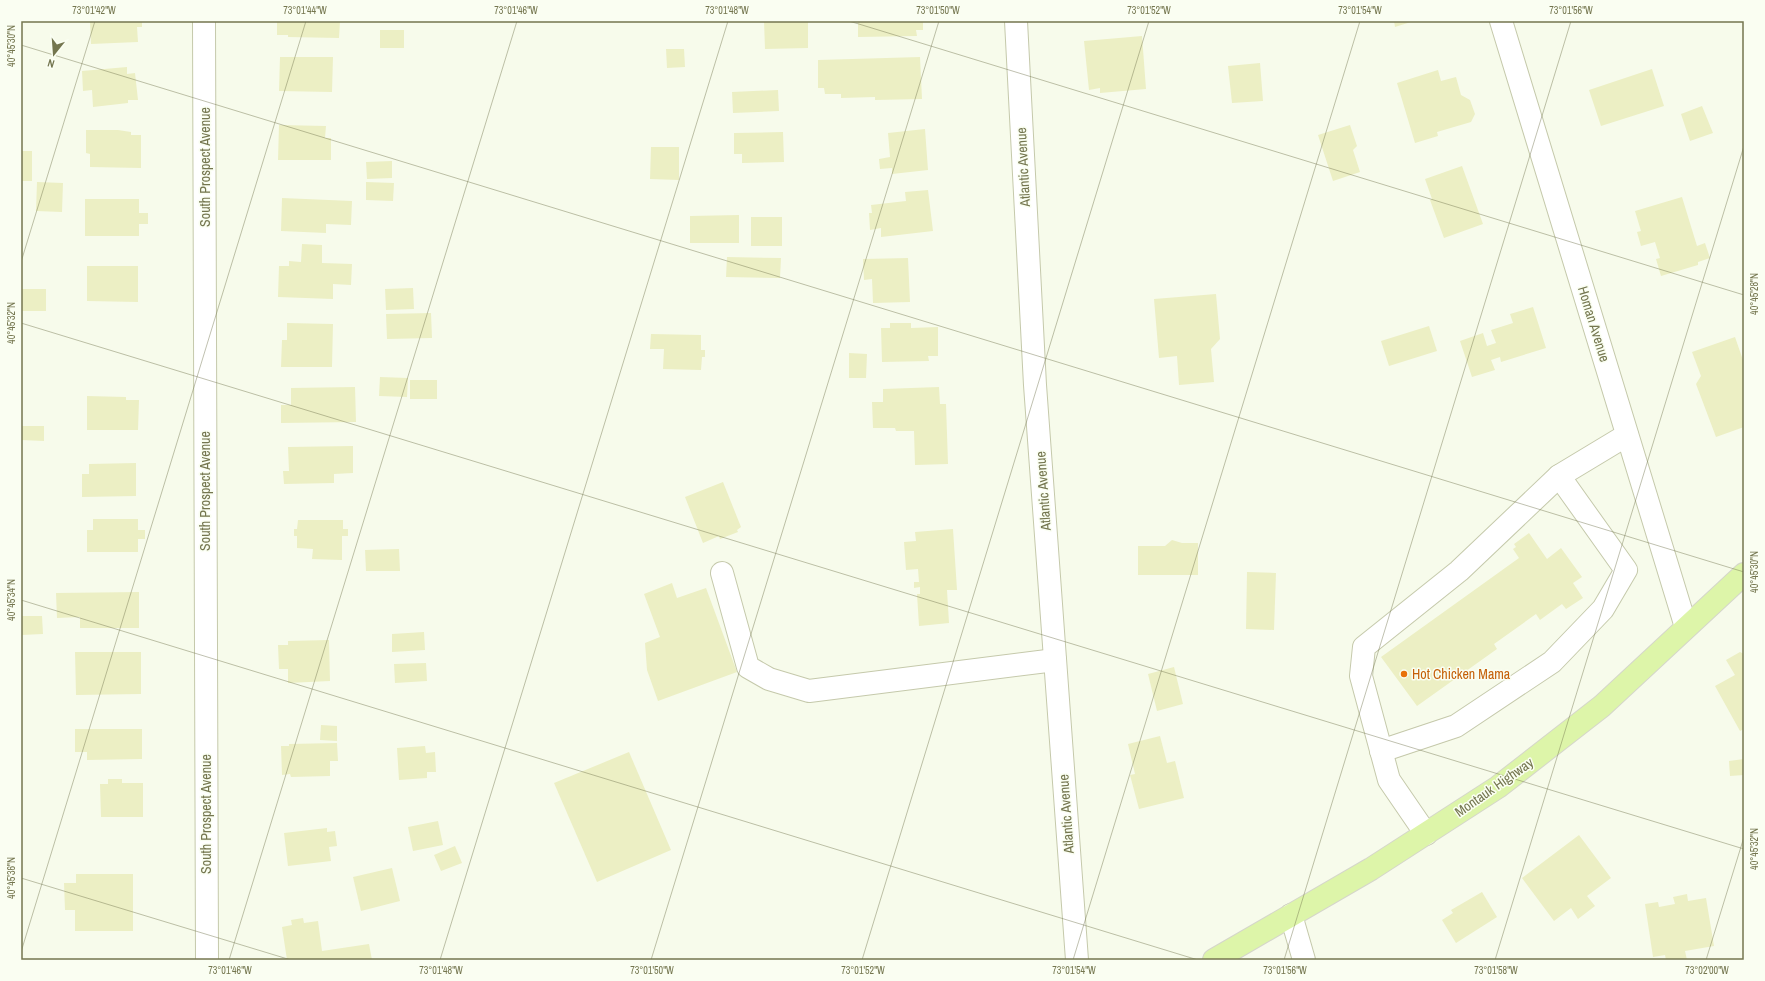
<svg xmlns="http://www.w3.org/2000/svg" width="1765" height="981" viewBox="0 0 1765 981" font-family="'Archivo Narrow',sans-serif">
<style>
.building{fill:#ecefc4}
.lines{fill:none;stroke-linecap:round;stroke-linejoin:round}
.minor-casing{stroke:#c5c9ab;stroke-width:24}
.major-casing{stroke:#d5d6ca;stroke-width:24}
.minor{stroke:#fff;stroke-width:22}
.major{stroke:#ddf5a9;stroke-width:22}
.ticks{fill:none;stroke:#74764f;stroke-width:1;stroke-opacity:0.45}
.food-dot{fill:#e8710a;stroke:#fafef2;stroke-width:1.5}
.labels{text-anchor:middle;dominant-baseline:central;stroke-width:3;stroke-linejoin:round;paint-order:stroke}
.street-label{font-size:14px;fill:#74764f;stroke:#fafef2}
.food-label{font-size:14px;fill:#c56008;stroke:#fafef2;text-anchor:start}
.neatline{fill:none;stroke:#74764f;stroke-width:1.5}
.ticks-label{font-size:10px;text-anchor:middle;fill:#74764f}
</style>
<rect width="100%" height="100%" fill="#f7fbeb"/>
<g class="building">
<path d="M90 21H142V27H137L138 42 91 44Z"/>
<path d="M277 21H340L339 38 288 37V35H277Z"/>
<path d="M764 21H808V48L765 49Z"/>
<path d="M858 21H923V30H916L917 36 858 37Z"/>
<path d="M1394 21H1414L1395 27Z"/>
<rect x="380" y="30" width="24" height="18"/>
<path d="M1142 36 1146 89 1100 93V88L1089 90 1084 41Z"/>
<path d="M666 49H684L685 67 667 68Z"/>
<path d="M280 57H333L332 92 279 91Z"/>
<path d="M920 57 922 99 875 100V97L841 98V94H825L824 88H818V60Z"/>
<path d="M1260 63 1263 101 1232 103 1228 66Z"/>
<path d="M127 67V74L135 73 138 100H128V103L93 107 92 90 83 91 82 71Z"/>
<path d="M1652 69 1664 106 1601 126 1589 90Z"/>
<path d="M1438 70 1441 81 1456 77 1461 95 1470 100 1475 114 1471 122 1437 132 1438 136 1415 143 1397 83Z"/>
<path d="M778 90 779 111 733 113 732 92Z"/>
<path d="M1702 106 1713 133 1690 141 1681 114Z"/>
<path d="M279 125 326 126 325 138H331V160H278Z"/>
<path d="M1350 125 1357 146 1353 150 1360 172 1333 181 1318 135Z"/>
<path d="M925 129 928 170 892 174V168L880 169 879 159 890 157 888 133Z"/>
<path d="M86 130H118L131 132V135H141V168L90 167V154L86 153Z"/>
<path d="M783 132 784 162 742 163V154H734V133Z"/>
<path d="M651 147H679V180L650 179Z"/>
<rect x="21" y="151" width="11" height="30"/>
<path d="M392 161V178L367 179 366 162Z"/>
<path d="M1462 166 1483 224 1444 238 1430 200 1432 199 1425 179Z"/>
<path d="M37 182 63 183 62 212 36 211Z"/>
<path d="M366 182 394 183 393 201 366 200Z"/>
<path d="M928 190 933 231 881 237V228L870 230 869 213H872L871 205 906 201 905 192Z"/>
<path d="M1682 197 1697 246 1705 243 1710 258 1698 262V265L1661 276 1656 259 1660 258 1655 242 1641 246 1637 232 1641 231 1635 211Z"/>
<path d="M282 198 352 201 351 225 326 224V233L281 231Z"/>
<path d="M85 199H139V213H148V224H139V236H85Z"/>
<path d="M739 215V243H690V216Z"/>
<rect x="751" y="217" width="31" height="29"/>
<path d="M302 244 322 245V263L352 264 351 285 333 284V299L278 297 279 266H289V261L301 262Z"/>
<path d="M727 257 781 258 780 278 726 277Z"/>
<path d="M908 258 910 302 873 303 872 279 864 280 863 259Z"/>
<path d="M87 266H138V302L87 301Z"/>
<path d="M413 288 414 309 386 310 385 289Z"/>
<rect x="21" y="289" width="25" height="22"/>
<path d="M1216 294 1220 339 1211 349 1214 382 1179 385 1177 356 1159 358 1154 299Z"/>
<path d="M1533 307 1546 348 1501 362 1500 357 1491 360 1495 370 1472 377 1460 341 1483 333 1487 346 1496 343 1491 330 1513 323 1510 314Z"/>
<path d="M431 313 432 338 387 339 386 314Z"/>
<path d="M287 323 333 324 332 367H281L282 340H287Z"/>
<path d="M890 323H911V328L938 327V356H928L929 361 882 362 881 328H890Z"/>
<path d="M1429 326 1437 351 1389 366 1381 341Z"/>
<path d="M651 334 701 335V350H705V357H702L701 370 663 369 664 349H650Z"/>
<path d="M1735 337 1744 363V427L1716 437 1696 384 1701 376 1692 352Z"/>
<path d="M849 353 867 354 866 378H849Z"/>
<path d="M380 377 408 378 407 397 379 396Z"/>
<rect x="410" y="380" width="27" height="19"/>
<path d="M355 387 356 422 281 423V405H291V388Z"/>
<path d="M939 387 940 404H946L948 464 915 465 914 431H896L895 428H873L872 402H883V389Z"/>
<path d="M87 396 126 397V400H139L138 430H87Z"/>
<path d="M21 426H44V441L21 440Z"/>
<path d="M353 446V473L334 474V483L284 484 283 471H289L288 447Z"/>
<path d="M136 463V496L82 497V474H89V464Z"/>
<path d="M723 482 741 527 737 530 738 532 720 539 719 536 703 543 685 497Z"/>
<path d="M93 519H138V530H145V539H138V552H87V530H93Z"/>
<path d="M298 520H343V529H348V536H342V560L312 559 313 549 297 548V536H294V529H297Z"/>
<path d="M953 529 957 590H947L949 623 919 626 917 594H920V587L914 588V582H919L918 569 906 570 904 542 916 541 915 532Z"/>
<path d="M1529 533 1547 559 1561 548 1582 577 1573 583 1583 598 1566 609 1562 604 1540 620 1536 614 1494 644 1497 649 1417 706 1381 657 1519 558 1513 549 1516 547 1514 544Z"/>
<path d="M1172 540 1182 543H1198V575H1138V546H1165Z"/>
<path d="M399 549 400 571H366L365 550Z"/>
<path d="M1247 572 1276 573 1274 630 1246 629Z"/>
<path d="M672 583 677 598 706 588 737 672 658 701 647 670 645 643 660 637 644 594Z"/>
<path d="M139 592V628H80V617L57 618 56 593Z"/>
<path d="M21 616H42L43 634 21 635Z"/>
<path d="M424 632 425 650 392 652V634Z"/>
<path d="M329 640 330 681 288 683V669H279L278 645H288V641Z"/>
<path d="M75 652H141V694L76 695Z"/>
<path d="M1740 652 1744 654V729L1740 731 1715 686 1735 675 1726 660Z"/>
<path d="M426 663 427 681 395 683 394 664Z"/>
<path d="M1174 667 1183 704 1157 711 1148 674Z"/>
<path d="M321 725 337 726V741L320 740Z"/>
<path d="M75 729H142V759L87 760V752H75Z"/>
<path d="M1160 736 1167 763 1175 761 1184 798 1139 809 1130 775 1135 774 1128 744Z"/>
<path d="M337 743 338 761H330V776L291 777 290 774 282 775 281 746H289V744Z"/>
<path d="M425 746 426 753 435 752 436 772H427V778L399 780 397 748Z"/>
<path d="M629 752 671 850 597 882 554 783Z"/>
<path d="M1744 759V775L1730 776 1729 761Z"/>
<path d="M108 779H122V783H143V817H101L100 784H108Z"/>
<path d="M438 821 443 845 413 851 408 827Z"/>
<path d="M327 828V832L335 831 337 846 329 847 331 861 288 866 284 833Z"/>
<path d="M1579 835 1611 878 1587 896 1595 906 1578 919 1571 908 1554 921 1522 878Z"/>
<path d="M455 846 462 863 441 871 434 855Z"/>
<path d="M392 868 400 901 361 911 353 877Z"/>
<path d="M76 874H133V931H75V910H65L64 883H76Z"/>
<path d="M1482 892 1497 917 1456 943 1442 920 1453 913 1451 910Z"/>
<path d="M1687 894 1688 901 1706 898 1714 946 1685 951 1687 960H1666L1665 955 1653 957 1645 904 1658 902 1659 907 1675 904 1673 897Z"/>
<path d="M303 918 304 923 318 921 322 951 369 944 372 960H287L282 927 292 925 291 920Z"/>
</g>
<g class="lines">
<g class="minor-casing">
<g id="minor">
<path d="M204 21 207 960"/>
<path d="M1016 21 1035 385 1077 960"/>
<path d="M1501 21 1686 627"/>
<path d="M722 573 748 667 769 679 809 691 1055 660"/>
<path d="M1381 751 1456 726 1552 662 1603 609 1626 570 1559 476"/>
<path d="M1426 834 1389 780 1361 676 1364 647 1459 571 1559 476 1627 435"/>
<path d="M1291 915 1304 960"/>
</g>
</g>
<g class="major-casing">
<path id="major" d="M1214 960 1371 869 1498 787 1602 706 1744 574"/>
</g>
<use href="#minor" class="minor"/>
<use href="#major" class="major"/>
</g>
<path class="ticks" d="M849 21 1744 295M21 45 1744 572M21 262 95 21M21 323 1744 849M21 600 1198 960M21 878 291 960M21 952 306 21M229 960 517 21M440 960 728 21M651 960 939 21M862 960 1149 21M1073 960 1360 21M1284 960 1571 21M1495 960 1744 146M1706 960 1744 837"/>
<circle class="food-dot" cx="1404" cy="674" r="4"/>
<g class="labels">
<g class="street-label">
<text transform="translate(205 167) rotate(-90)">South Prospect Avenue</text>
<text transform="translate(1023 167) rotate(-93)">Atlantic Avenue</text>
<text transform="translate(1594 324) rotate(73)">Homan Avenue</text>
<text transform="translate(205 491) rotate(-90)">South Prospect Avenue</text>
<text transform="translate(1043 491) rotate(-94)">Atlantic Avenue</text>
<text transform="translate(1494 787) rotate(-35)">Montauk Highway</text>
<text transform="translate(206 814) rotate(-90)">South Prospect Avenue</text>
<text transform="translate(1066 814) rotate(-94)">Atlantic Avenue</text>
</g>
<g class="food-label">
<text x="1412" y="674">Hot Chicken Mama</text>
</g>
</g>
<rect width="1765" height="981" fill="none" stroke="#fafef2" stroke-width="44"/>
<g transform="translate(54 54) rotate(197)" stroke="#fafef2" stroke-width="3" paint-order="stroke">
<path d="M0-3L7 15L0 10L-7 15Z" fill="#74764f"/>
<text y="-6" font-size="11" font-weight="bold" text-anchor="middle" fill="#74764f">N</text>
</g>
<rect x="22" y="22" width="1721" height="937" class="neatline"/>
<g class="ticks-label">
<text x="94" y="14">73°01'42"W</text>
<text x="305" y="14">73°01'44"W</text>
<text x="516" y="14">73°01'46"W</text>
<text x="727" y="14">73°01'48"W</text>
<text x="938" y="14">73°01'50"W</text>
<text x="1149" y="14">73°01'52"W</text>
<text x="1360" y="14">73°01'54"W</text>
<text x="1571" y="14">73°01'56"W</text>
<text transform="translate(11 46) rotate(-90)" y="4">40°45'30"N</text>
<text transform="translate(1754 294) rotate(-90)" y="4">40°45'28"N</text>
<text transform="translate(11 323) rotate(-90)" y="4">40°45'32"N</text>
<text transform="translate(1754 572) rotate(-90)" y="4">40°45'30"N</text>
<text transform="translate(11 600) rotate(-90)" y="4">40°45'34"N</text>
<text transform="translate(1754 849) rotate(-90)" y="4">40°45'32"N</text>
<text transform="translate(11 878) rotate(-90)" y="4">40°45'36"N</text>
<text x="230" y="974">73°01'46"W</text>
<text x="441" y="974">73°01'48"W</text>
<text x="652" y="974">73°01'50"W</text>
<text x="863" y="974">73°01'52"W</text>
<text x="1074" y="974">73°01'54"W</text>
<text x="1285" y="974">73°01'56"W</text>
<text x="1496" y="974">73°01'58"W</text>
<text x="1707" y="974">73°02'00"W</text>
</g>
</svg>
